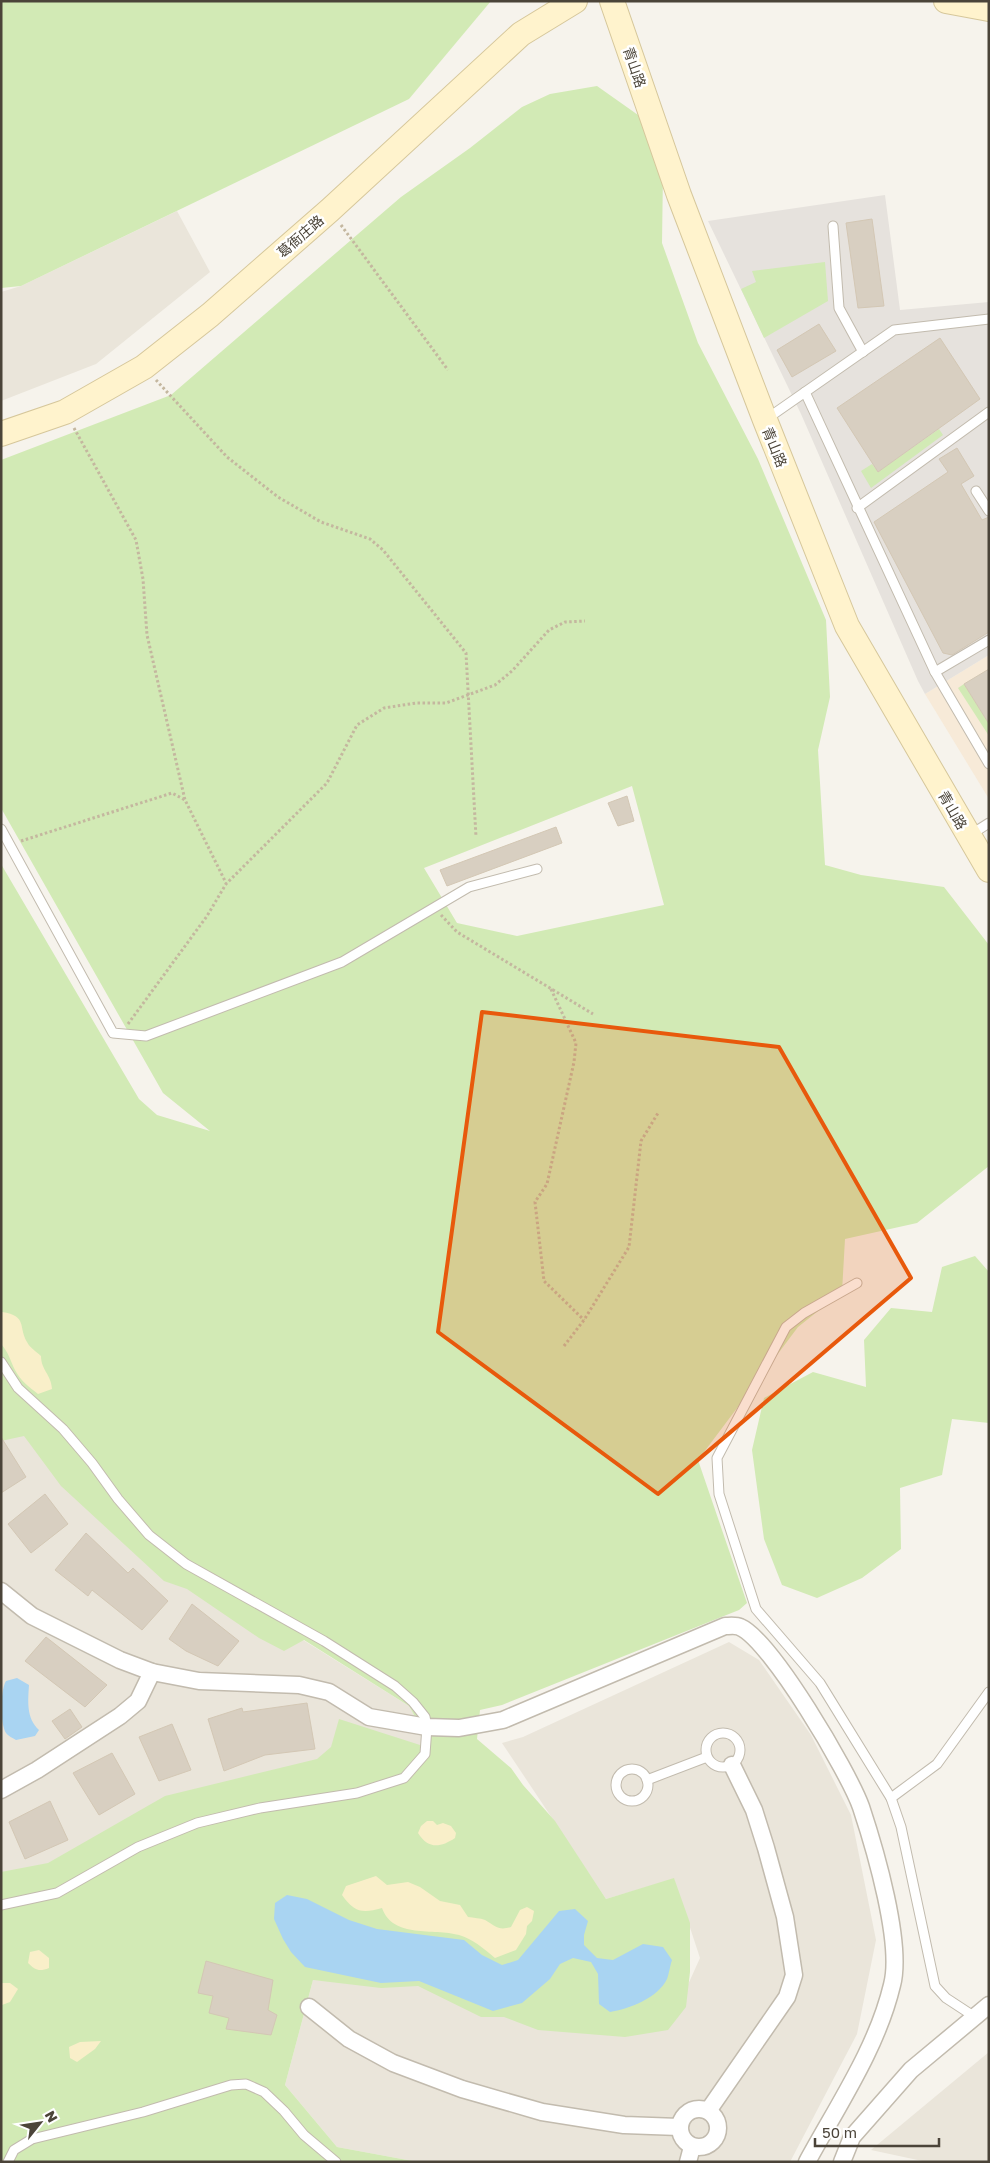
<svg xmlns="http://www.w3.org/2000/svg" width="990" height="2163" viewBox="0 0 990 2163" font-family="'Golos Text','Noto Sans SC',sans-serif">
<style>
.residential{fill:#eae5da}
.commercial{fill:#f7ead8}
.industrial{fill:#e6e2dd}
.green{fill:#d2eab5;fill-rule:evenodd}
.sand{fill:#f9efc9}
.water{fill:#a9d4f2}
.building{fill:#d8cfc1;stroke:#d3c7b4}
.lines{fill:none;stroke-linecap:round;stroke-linejoin:round}
.lane-casing{stroke:#c2bbae;stroke-width:11}
.street-casing{stroke:#c2bbae;stroke-width:19}
.secondary-casing{stroke:#d6c79b;stroke-width:26}
.path{stroke:#c4b79f;stroke-width:3;stroke-dasharray:2.5 2.5;stroke-linecap:butt}
.lane{stroke:#fff;stroke-width:9}
.street{stroke:#fff;stroke-width:16}
.secondary{stroke:#fff3cd;stroke-width:24}
.marked{fill:#e8590c;fill-opacity:0.2;stroke:#e8590c;stroke-width:4;stroke-linejoin:round}
.labels{text-anchor:middle;dominant-baseline:central;stroke-width:5;stroke-linejoin:round;paint-order:stroke}
.street-label{font-size:14px;fill:#4b4439;stroke:#fff}
</style>
<rect width="100%" height="100%" fill="#f6f3ec"/>
<g class="residential">
<path d="M177 211 210 272 96 364 1 401V292L21 286Z"/>
<path d="M1 1385 303 1640 409 1706 427 1738 420 1745 1 1893Z"/>
<path d="M729 1642 759 1660 811 1735 851 1815 876 1940 857 2034 790 2162H418L337 2147 285 2085 313 1980 418 1986 668 2029 700 1958 674 1879 606 1899 502 1743 523 1737Z"/>
<path d="M989 2052V2162H927L871 2150Z"/>
</g>
<path class="commercial" d="M989 655V799L925 694Z"/>
<path class="industrial" d="M885 195 900 310 989 302V655L925 694 918 681 801 414 708 221Z"/>
<g class="green">
<path d="M1 1H491L409 99 21 286 1 288Z"/>
<path d="M597 86 648 122 663 172 662 243 698 343 758 459 826 620 830 697 818 750 825 865 861 875 944 887 989 945V1166L917 1223 845 1239 842 1292 798 1327 698 1460 747 1603 739 1610 502 1705 480 1710 477 1739 511 1768 523 1785 555 1821 606 1899 674 1878 690 1923V1972L686 2007 668 2030 625 2037 538 2030 504 2017H481L418 1986 381 1988 313 1980 285 2085 337 2147 418 2162H1V1872L48 1863 165 1796 317 1759 331 1747 339 1719 420 1745 427 1738 409 1706 304 1640 284 1651 259 1638 187 1589 164 1581 61 1486 24 1436 1 1441V864L139 1099 157 1115 210 1131 163 1093 1 808V460L171 395 401 197 470 148 522 107 550 94ZM632 786 664 905 517 936 457 923 424 868Z"/>
<path d="M825 262 828 301 764 338 741 289 756 282 752 271Z"/>
<path d="M939 429 943 435 871 488 861 471 872 464 878 472Z"/>
<path d="M964 684 989 724V736L958 688Z"/>
<path d="M975 1256 989 1272V1423L952 1419 942 1475 900 1488 901 1549 862 1578 817 1598 782 1585 764 1539 752 1450 764 1398 813 1372 866 1387 864 1340 891 1308 932 1312 942 1267Z"/>
</g>
<g class="sand">
<path d="M2 1312C28 1316 18 1327 27 1342 30 1348 37 1352 41 1356 41 1370 51 1374 52 1389L38 1394C29 1387 20 1380 15 1370 10 1360 9 1353 1 1344Z"/>
<path d="M427 1821H433L437 1825 443 1823 451 1826 456 1833 455 1838C440 1848 428 1849 418 1833L421 1826Z"/>
<path d="M376 1876 387 1885 408 1882 420 1887 440 1901 460 1905 468 1917C474 1918 480 1918 485 1920 496 1926 498 1931 511 1927L520 1910 527 1907 534 1911 532 1921 527 1926 526 1934 516 1950 495 1958C483 1948 473 1939 459 1935 434 1928 393 1939 382 1908 362 1914 354 1912 342 1895L346 1886Z"/>
<path d="M39 1950 49 1958V1968C39 1972 35 1970 28 1963L30 1952Z"/>
<path d="M1 1983H10L18 1989 10 2002 2 2005Z"/>
<path d="M101 2041 95 2049 77 2062 70 2058 69 2047 80 2042Z"/>
</g>
<g class="water">
<path d="M17 1678 29 1685C28 1701 26 1718 39 1730L35 1736 16 1740C13 1738 8 1736 6 1733 0 1723 0 1691 6 1681Z"/>
<path d="M287 1895 307 1899 349 1920 377 1929 464 1940 482 1955 502 1965 518 1960 559 1911 575 1909 588 1921 584 1935V1945L597 1958 613 1960 643 1944 663 1947 672 1960C670 1966 669 1974 667 1979 658 1998 629 2009 610 2012L599 2004 598 1974 591 1962 573 1958 560 1964 550 1979 522 2003 493 2011 419 1981 381 1983 305 1967 291 1952 283 1939 274 1919 275 1903Z"/>
</g>
<g class="building">
<path d="M872 219 884 306 858 308 846 223Z"/>
<path d="M819 324 836 351 792 377 777 350Z"/>
<path d="M940 338 980 399 878 472 837 408Z"/>
<path d="M957 448 974 476 961 484 982 520 989 517V632L952 655 943 653 874 522 948 472 939 459Z"/>
<path d="M989 669V724L964 684Z"/>
<path d="M627 796 634 821 618 826 608 803Z"/>
<path d="M556 827 562 843 447 886 440 870Z"/>
<path d="M1 1437 26 1477 1 1493Z"/>
<path d="M45 1494 68 1524 31 1553 8 1524Z"/>
<path d="M86 1533 128 1573 133 1568 168 1601 142 1630 92 1590 88 1596 55 1570Z"/>
<path d="M192 1604 239 1641 218 1666 186 1651 169 1639Z"/>
<path d="M46 1637 107 1685 85 1707 25 1661Z"/>
<path d="M307 1703 315 1749 265 1755 224 1771 208 1719 242 1708 243 1712Z"/>
<path d="M70 1709 82 1727 65 1739 52 1721Z"/>
<path d="M172 1724 191 1770 159 1781 139 1737Z"/>
<path d="M112 1753 135 1794 99 1815 73 1773Z"/>
<path d="M50 1801 68 1840 25 1859 9 1822Z"/>
<path d="M206 1961 273 1980 268 2010 277 2015 271 2035 226 2029 229 2018 209 2013 213 1996 198 1993Z"/>
</g>
<g class="lines">
<g class="lane-casing">
<g id="lane">
<path d="M833 226 839 308 863 352"/>
<path d="M805 392 935 672 989 764"/>
<path d="M765 420 894 330 989 319"/>
<path d="M976 491 989 511"/>
<path d="M857 508 989 412"/>
<path d="M935 672 989 640"/>
<path d="M1 829 113 1033 146 1036 342 962 469 887 537 869"/>
<path d="M970 835 989 823"/>
<path d="M857 1283 804 1313 786 1327 717 1458 719 1494 756 1609 820 1683 891 1798 901 1827 935 1986 946 1998 975 2017"/>
<path d="M1 1362 18 1388 63 1429 92 1463 118 1499 149 1535 186 1564 324 1641 395 1686 413 1702 425 1717 427 1727 425 1754 404 1778 357 1793 260 1808 197 1823 138 1847 57 1893 1 1905"/>
<circle cx="723" cy="1750" r="17"/>
<circle cx="632" cy="1785" r="16"/>
<path d="M647 1780 707 1757"/>
<path d="M891 1798 937 1764 989 1692"/>
<path d="M8 2162 14 2150 32 2139 143 2112 231 2085 246 2084 264 2092 284 2111 304 2135 336 2162"/>
</g>
</g>
<g class="street-casing">
<g id="street">
<path d="M1 1591 32 1616 120 1660 152 1672 199 1681 299 1685 329 1692 369 1717 427 1727 459 1728 503 1720 725 1626C729 1626 736 1625 740 1627 771 1640 849 1773 861 1807 875 1849 903 1944 892 1985 877 2048 838 2105 807 2162"/>
<path d="M1 1790 37 1770 120 1716 138 1701 152 1672"/>
<path d="M309 2007 349 2039 393 2063 462 2089 542 2112 624 2125 679 2127"/>
<circle cx="699" cy="2128" r="19"/>
<path d="M708 2111 787 1997 794 1975 785 1917 766 1848 754 1810 732 1765"/>
<path d="M688 2162 692 2147"/>
<path d="M842 2162 852 2137 911 2070 989 2005"/>
</g>
</g>
<g class="secondary-casing">
<g id="secondary">
<path d="M612 1 679 195 765 420 847 626 989 870"/>
<path d="M946 1 989 9"/>
<path d="M1 434 65 412 144 367 210 315 330 210 521 34 575 1"/>
</g>
</g>
<g class="path">
<path d="M341 225 448 370"/>
<path d="M156 380 227 457 278 497 321 522 370 539 383 550 466 653 476 837"/>
<path d="M74 428 136 540 143 579 147 635 185 800 226 883"/>
<path d="M21 841 172 793 185 800"/>
<path d="M441 915 457 932 593 1014"/>
<path d="M551 989 576 1043 574 1062 547 1184 535 1202 544 1281 584 1320"/>
<path d="M128 1024 207 916 226 884 327 783 357 725 384 708 416 703H446L495 685 512 671 549 630 565 622 585 621"/>
<path d="M564 1346 584 1320 629 1247 641 1141 658 1113"/>
</g>
<use href="#lane" class="lane"/>
<use href="#street" class="street"/>
<use href="#secondary" class="secondary"/>
</g>
<path class="marked" d="M482 1012 779 1047 911 1278 658 1494 438 1332Z"/>
<g class="labels">
<g class="street-label">
<text transform="translate(635 67) rotate(71)">青山路</text>
<text transform="translate(300 236) rotate(-41)">葛衙庄路</text>
<text transform="translate(775 447) rotate(68)">青山路</text>
<text transform="translate(953 810) rotate(60)">青山路</text>
</g>
</g>
<rect width="990" height="2163" fill="none" stroke="#4b4439" stroke-width="5"/>
<g transform="translate(40 2123) rotate(60)" stroke="#ffffff" stroke-width="4" paint-order="stroke">
<path d="M0-4L9 19L0 12L-9 19Z" fill="#4b4439"/>
<text y="-8" font-size="14" font-weight="bold" text-anchor="middle" fill="#4b4439">N</text>
</g>
<path d="M815 2138v8h124v-8" fill="none" stroke="#4b4439" stroke-width="2.5"/>
<text x="822" y="2138" font-size="15" fill="#4b4439" stroke="#ffffff" stroke-width="4" paint-order="stroke">50 m</text>
</svg>
